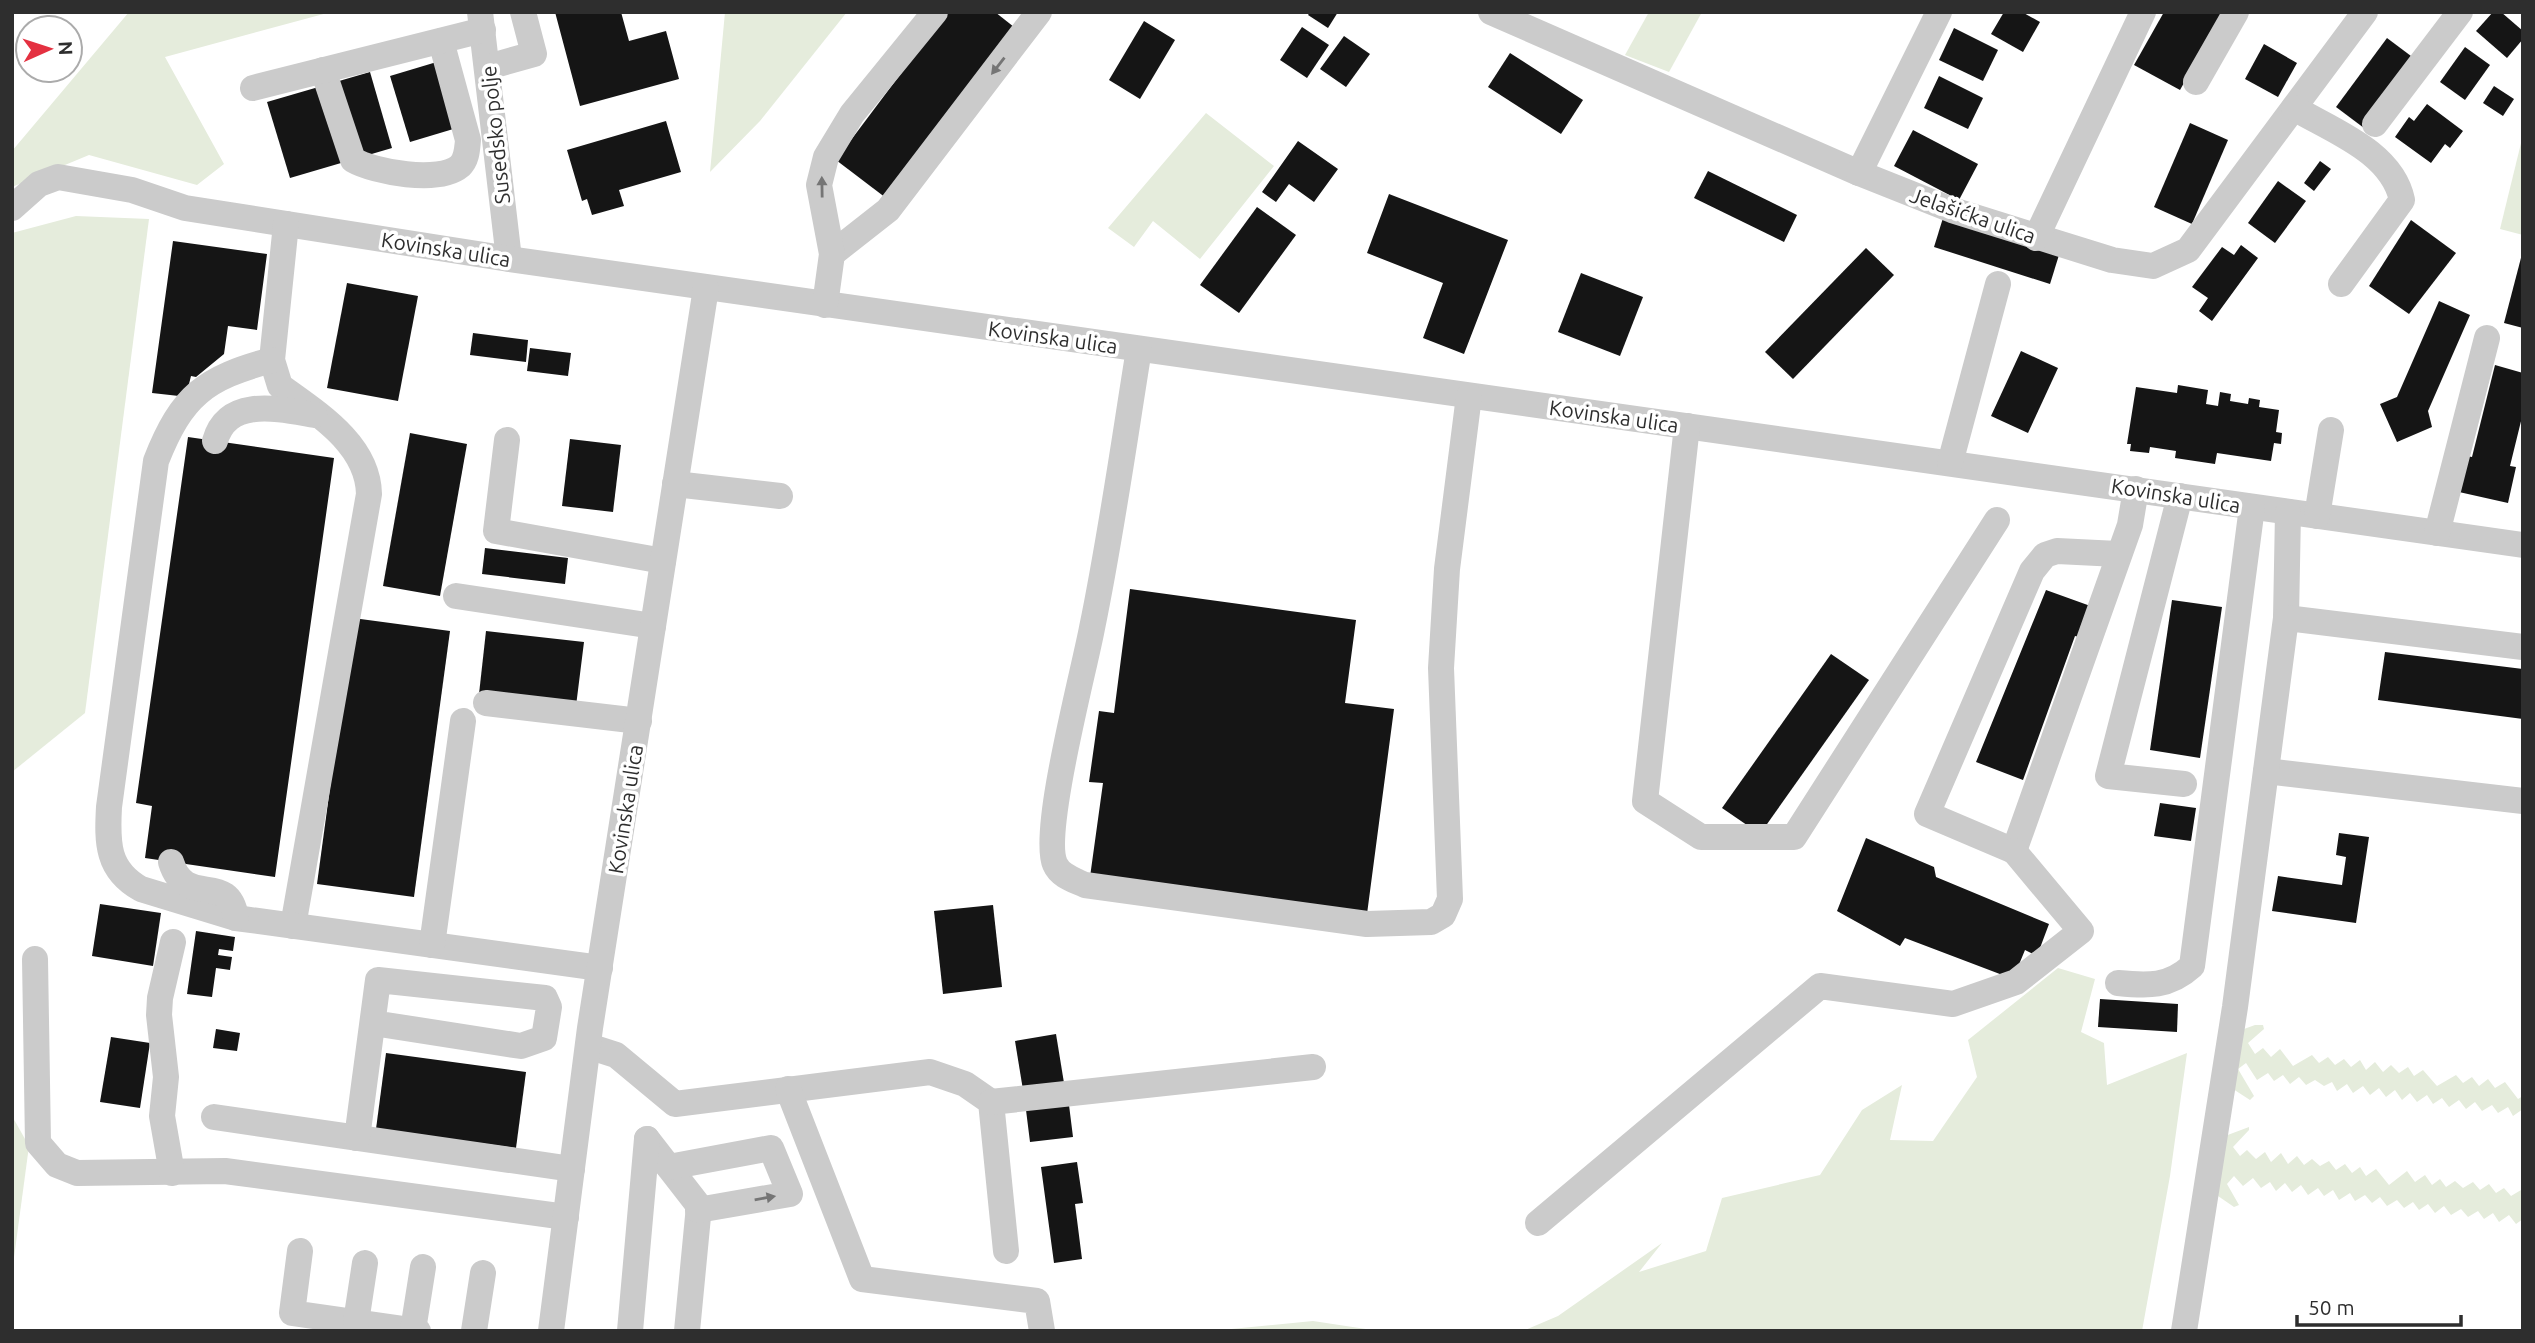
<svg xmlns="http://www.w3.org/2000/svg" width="2535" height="1343" viewBox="0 0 2535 1343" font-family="Ubuntu,sans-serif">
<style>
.green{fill:#e5ecdc}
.building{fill:#151515}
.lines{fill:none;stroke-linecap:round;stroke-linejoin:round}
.minor{stroke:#cbcbcb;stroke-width:26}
.oneway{fill:#757575}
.labels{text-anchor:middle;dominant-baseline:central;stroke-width:7;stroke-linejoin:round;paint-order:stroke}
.street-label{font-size:21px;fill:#2e2e2e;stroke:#fff}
</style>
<rect width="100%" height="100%" fill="#fff"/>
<g class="green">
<path d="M129 12H331L165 57 224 164 197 185 89 155 12 187V151Z"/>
<path d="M725 12H847L760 121 710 172Z"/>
<path d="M1649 12H1702L1669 72 1625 55Z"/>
<path d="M1206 113 1274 166 1200 259 1153 221 1134 247 1108 228Z"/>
<path d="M2523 135V235L2500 229Z"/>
<path d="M76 216 149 219 85 713 12 772V233Z"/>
<path d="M2058 968 2095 979 2081 1032 2104 1043 2107 1085 2187 1053 2170 1176 2142 1331H1523L1558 1316 1662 1243 1639 1272 1706 1251 1722 1198 1820 1175 1862 1110 1902 1085 1890 1140 1933 1141 1977 1077 1968 1040Z"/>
<path d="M2255 1025H2263L2264 1029 2248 1043 2255 1054 2263 1048 2271 1057 2280 1049 2293 1066 2312 1055 2319 1063 2328 1057 2335 1065 2344 1059 2351 1067 2360 1060 2366 1070 2375 1062 2383 1072 2391 1065 2399 1073 2408 1067 2414 1076 2423 1070 2437 1086 2456 1075 2463 1083 2472 1077 2479 1086 2488 1079 2495 1088 2505 1082 2518 1099 2523 1096V1109L2513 1116 2508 1107 2498 1113 2492 1105 2482 1111 2475 1102 2466 1109 2459 1100 2449 1107 2442 1098 2433 1104 2427 1095 2417 1102 2410 1093 2402 1100 2395 1090 2386 1097 2379 1088 2370 1095 2363 1086 2353 1093 2347 1084 2337 1091 2332 1082 2324 1086 2315 1080 2306 1085 2299 1077 2290 1084 2283 1075 2274 1081 2268 1073 2257 1080 2246 1063 2238 1069 2254 1096 2250 1100 2233 1089 2244 1029Z"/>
<path d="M12 1116 29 1146 13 1265 12 1263Z"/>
<path d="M2249 1127V1130L2233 1147 2240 1156 2247 1150 2256 1159 2265 1152 2271 1162 2281 1153 2288 1164 2297 1156 2304 1165 2312 1159 2320 1166 2329 1161 2336 1170 2345 1164 2352 1173 2360 1167 2366 1176 2376 1169 2389 1185 2407 1171 2415 1182 2425 1175 2432 1185 2440 1179 2446 1187 2455 1181 2463 1188 2473 1182 2480 1190 2489 1184 2496 1193 2504 1188 2511 1196 2521 1190 2523 1219 2516 1224 2509 1215 2499 1222 2493 1213 2484 1219 2478 1211 2468 1217 2461 1209 2451 1215 2444 1206 2435 1213 2428 1204 2419 1210 2413 1202 2404 1208 2397 1200 2387 1206 2380 1197 2372 1203 2365 1195 2355 1201 2350 1193 2339 1200 2333 1190 2324 1196 2318 1188 2308 1195 2301 1185 2292 1192 2285 1183 2276 1191 2270 1182 2261 1188 2253 1178 2243 1186 2234 1176 2227 1184 2239 1205 2234 1207 2218 1196 2225 1136Z"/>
<path d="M1313 1321 1379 1331 1221 1330Z"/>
</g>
<g class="building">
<path d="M555 12H621L629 41 666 31 679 79 580 106Z"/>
<path d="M947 12H995L1014 27 886 198 836 160Z"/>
<path d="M1310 12H1338L1328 28 1308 15Z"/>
<path d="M2004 12H2022L2040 22 2023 52 1991 34Z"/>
<path d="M2164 12H2224L2180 90 2134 65Z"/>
<path d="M2493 12H2501L2523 31V39L2507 58 2476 31Z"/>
<path d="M1144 21 1175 40 1140 99 1109 80Z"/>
<path d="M1302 27 1329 45 1307 78 1280 60Z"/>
<path d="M1954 28 1998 50 1983 81 1939 60Z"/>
<path d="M1344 36 1370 54 1346 87 1320 69Z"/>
<path d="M2387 38 2419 62 2368 131 2336 107Z"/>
<path d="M2264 44 2297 63 2278 97 2245 79Z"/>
<path d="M2465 47 2490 65 2465 100 2440 82Z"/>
<path d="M1510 53 1583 100 1561 134 1488 87Z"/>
<path d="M440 61 460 127 410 142 390 76Z"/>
<path d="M370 72 392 148 290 178 267 102Z"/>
<path d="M1939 76 1983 98 1968 129 1924 108Z"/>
<path d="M2494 86 2514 99 2503 116 2483 103Z"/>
<path d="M2427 104 2463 131 2450 148 2445 144 2431 163 2395 137 2409 117 2414 121Z"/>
<path d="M666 121 681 172 619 190 624 206 592 215 587 199 582 201 567 150Z"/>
<path d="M2190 123 2228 140 2192 224 2154 207Z"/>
<path d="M1913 130 1978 164 1959 200 1894 166Z"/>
<path d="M1298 141 1338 169 1314 202 1289 184 1276 202 1262 192Z"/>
<path d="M2320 161 2331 169 2314 191 2304 183Z"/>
<path d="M1708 171 1797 215 1784 242 1694 198Z"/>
<path d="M2278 181 2306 201 2275 243 2248 223Z"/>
<path d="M1389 194 1508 240 1464 354 1423 338 1443 283 1367 253Z"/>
<path d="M1257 207 1296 235 1239 313 1200 285Z"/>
<path d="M1943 218 2059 255 2050 284 1934 247Z"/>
<path d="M2411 220 2456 253 2409 314 2369 286Z"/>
<path d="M173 241 267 254 257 330 228 326 224 354 196 377 191 376 188 388 179 396 152 393Z"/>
<path d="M2241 245 2258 258 2212 321 2199 311 2208 298 2192 287 2222 247 2234 255Z"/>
<path d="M1866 248 1894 275 1793 379 1765 352Z"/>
<path d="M2522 254H2523V328L2504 323Z"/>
<path d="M1581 273 1643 297 1620 356 1558 332Z"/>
<path d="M347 283 418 296 398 401 327 388Z"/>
<path d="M2439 301 2470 315 2428 411 2432 427 2397 442 2380 404 2397 397Z"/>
<path d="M473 333 528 340 526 362 470 355Z"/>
<path d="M530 348 571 353 568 376 527 371Z"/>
<path d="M2021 351 2058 368 2028 433 1991 416Z"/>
<path d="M2495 365 2523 373V413L2510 466 2516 467 2508 503 2459 492 2467 456 2472 457Z"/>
<path d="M2178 385 2208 390 2206 404 2218 406 2220 392 2231 394 2230 401 2248 404 2249 398 2260 400 2259 407 2279 410 2276 432 2282 433 2281 444 2274 443 2271 461 2217 453 2215 464 2175 458 2176 451 2150 447 2149 453 2130 451 2131 444H2127L2136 387 2177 393Z"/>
<path d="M410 433 467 444 440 596 383 586Z"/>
<path d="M188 437 334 458 275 877 145 858 152 806 136 803Z"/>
<path d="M570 439 621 445 613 512 562 506Z"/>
<path d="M485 548 568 558 565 584 482 574Z"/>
<path d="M1130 589 1356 620 1345 703 1394 709 1367 914 1090 877 1103 783 1089 782 1099 711 1114 713Z"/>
<path d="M2046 590 2096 608 2083 638 2075 636 2023 780 1976 762Z"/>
<path d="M2172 600 2222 607 2200 758 2150 750Z"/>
<path d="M353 618 450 631 414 897 317 884Z"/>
<path d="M486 631 584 642 576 706 479 694Z"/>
<path d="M2385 652 2523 669V719L2378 700Z"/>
<path d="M1831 654 1869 680 1760 834 1722 808Z"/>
<path d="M2160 803 2196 808 2191 841 2154 836Z"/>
<path d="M2339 833 2369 837 2356 923 2272 911 2278 876 2342 885 2346 857 2336 855Z"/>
<path d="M1866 838 1934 867 1936 877 2049 924 2037 956 2025 950 2013 979 1905 938 1900 946 1837 911Z"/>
<path d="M100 904 161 913 153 966 92 956Z"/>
<path d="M993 905 1002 987 943 994 934 911Z"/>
<path d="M196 931 235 937 233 951 219 949 218 955 232 957 230 970 216 968 212 997 187 994Z"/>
<path d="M2100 999 2178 1004 2177 1032 2098 1027Z"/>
<path d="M216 1029 240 1033 237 1051 213 1048Z"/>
<path d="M1056 1034 1064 1083 1023 1090 1015 1041Z"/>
<path d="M111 1037 150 1043 140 1108 100 1102Z"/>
<path d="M386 1053 526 1072 516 1148 376 1129Z"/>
<path d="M1069 1105 1073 1137 1030 1142 1026 1110Z"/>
<path d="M1077 1162 1083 1203 1075 1204 1082 1259 1054 1263 1041 1167Z"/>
</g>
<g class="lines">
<g class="minor">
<path d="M480 12 509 259"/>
<path d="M1491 12 1859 173 1952 210 2112 260 2153 266 2188 250 2365 12"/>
<path d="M488 67 534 54 523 12"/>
<path d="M323 70 353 160C374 172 439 184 460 166 467 159 467 150 468 140L441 41"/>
<path d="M2196 82 2236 12"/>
<path d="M253 88 483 30"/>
<path d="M2294 108C2333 131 2392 152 2402 200L2341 284"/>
<path d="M2375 124 2460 12"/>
<path d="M1859 173 1939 12"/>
<path d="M12 208 39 184 58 177 132 190 185 208 509 259 2523 545"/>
<path d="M286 224 272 360 280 386C317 413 368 444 369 494L293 926"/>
<path d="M2036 238 2143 12"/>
<path d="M832 254 888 210 1039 12"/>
<path d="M825 305 832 254 819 185 826 157 852 114 935 12"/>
<path d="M1139 349C1124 442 1111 536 1092 628 1084 671 1041 832 1055 864 1060 876 1074 880 1085 885L1367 924 1431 922 1443 915 1450 899 1441 668 1447 569 1469 396"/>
<path d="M272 360C205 378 182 395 156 461L109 807C107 843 107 870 141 889L236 918 600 968"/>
<path d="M1687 426 1645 801 1701 837H1794L1997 520"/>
<path d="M507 440 496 531 663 561"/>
<path d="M215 441C228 396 279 409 315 415"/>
<path d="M1950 463 1998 284"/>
<path d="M675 484 780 496"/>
<path d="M2180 496 2108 776 2184 784"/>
<path d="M2317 516 2331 430"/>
<path d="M2437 533 2487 338"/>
<path d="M2118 554 2057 551 2045 555 2032 571 1927 814 2014 851 2130 525 2136 489"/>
<path d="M456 596 653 626"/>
<path d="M2286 618 2288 512"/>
<path d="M486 703 639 721"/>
<path d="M2266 771 2523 801"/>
<path d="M171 862C186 910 229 869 236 918"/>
<path d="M432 945 463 721"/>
<path d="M35 959 38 1143 57 1165 77 1173 225 1171 566 1217"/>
<path d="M2118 983C2148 986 2169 987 2192 966L2252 507"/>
<path d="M588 1046 616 1055 675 1104 930 1072 965 1084 991 1102 1006 1251"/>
<path d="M788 1089 862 1279 1037 1301 1042 1331"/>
<path d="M991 1102 1313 1067"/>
<path d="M214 1117 572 1169"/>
<path d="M357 1138 378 980 545 998 549 1007 544 1038 521 1046 373 1023"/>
<path d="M647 1139 699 1206 687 1331"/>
<path d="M669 1167 771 1148 790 1194 698 1210"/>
<path d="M172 1173 162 1116 166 1077 159 1015 160 998 173 942"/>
<path d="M1538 1223 1820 986 1953 1004 2016 982 2081 931 2014 851"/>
<path d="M300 1251 292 1313 418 1331"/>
<path d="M356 1322 365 1263"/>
<path d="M413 1330 423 1267"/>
<path d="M474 1331 483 1273"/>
<path d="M551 1331 590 1028 706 288"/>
<path d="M630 1331 647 1139"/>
<path d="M2184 1331 2235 1007 2286 618 2523 647"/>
</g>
</g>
<defs><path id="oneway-solid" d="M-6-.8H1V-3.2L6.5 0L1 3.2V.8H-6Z" transform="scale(1.75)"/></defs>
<g class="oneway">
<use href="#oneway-solid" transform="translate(998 66) rotate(128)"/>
<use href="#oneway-solid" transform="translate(822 187) rotate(-91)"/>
<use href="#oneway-solid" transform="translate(765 1198) rotate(-10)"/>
</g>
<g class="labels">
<g class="street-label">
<text transform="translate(495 135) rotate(-96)">Susedsko polje</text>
<text transform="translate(1973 215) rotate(19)">Jelašićka ulica</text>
<text transform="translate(446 249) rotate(9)">Kovinska ulica</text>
<text transform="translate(1053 337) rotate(8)">Kovinska ulica</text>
<text transform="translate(1614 416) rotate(8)">Kovinska ulica</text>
<text transform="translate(2176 495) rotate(9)">Kovinska ulica</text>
<text transform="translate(625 809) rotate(-81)">Kovinska ulica</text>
</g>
</g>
<rect width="2535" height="1343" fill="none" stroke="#2e2e2e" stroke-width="28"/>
<g transform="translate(49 49) rotate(87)"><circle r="33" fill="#ffffff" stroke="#ababab" stroke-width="2"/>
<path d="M0-5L12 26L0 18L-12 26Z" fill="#e43141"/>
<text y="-10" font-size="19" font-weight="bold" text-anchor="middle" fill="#2e2e2e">N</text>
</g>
<path d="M2297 1315v10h164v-10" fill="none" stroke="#2e2e2e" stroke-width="3.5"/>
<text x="2308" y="1315" font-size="21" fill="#2e2e2e" stroke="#ffffff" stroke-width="5" paint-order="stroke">50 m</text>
</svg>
